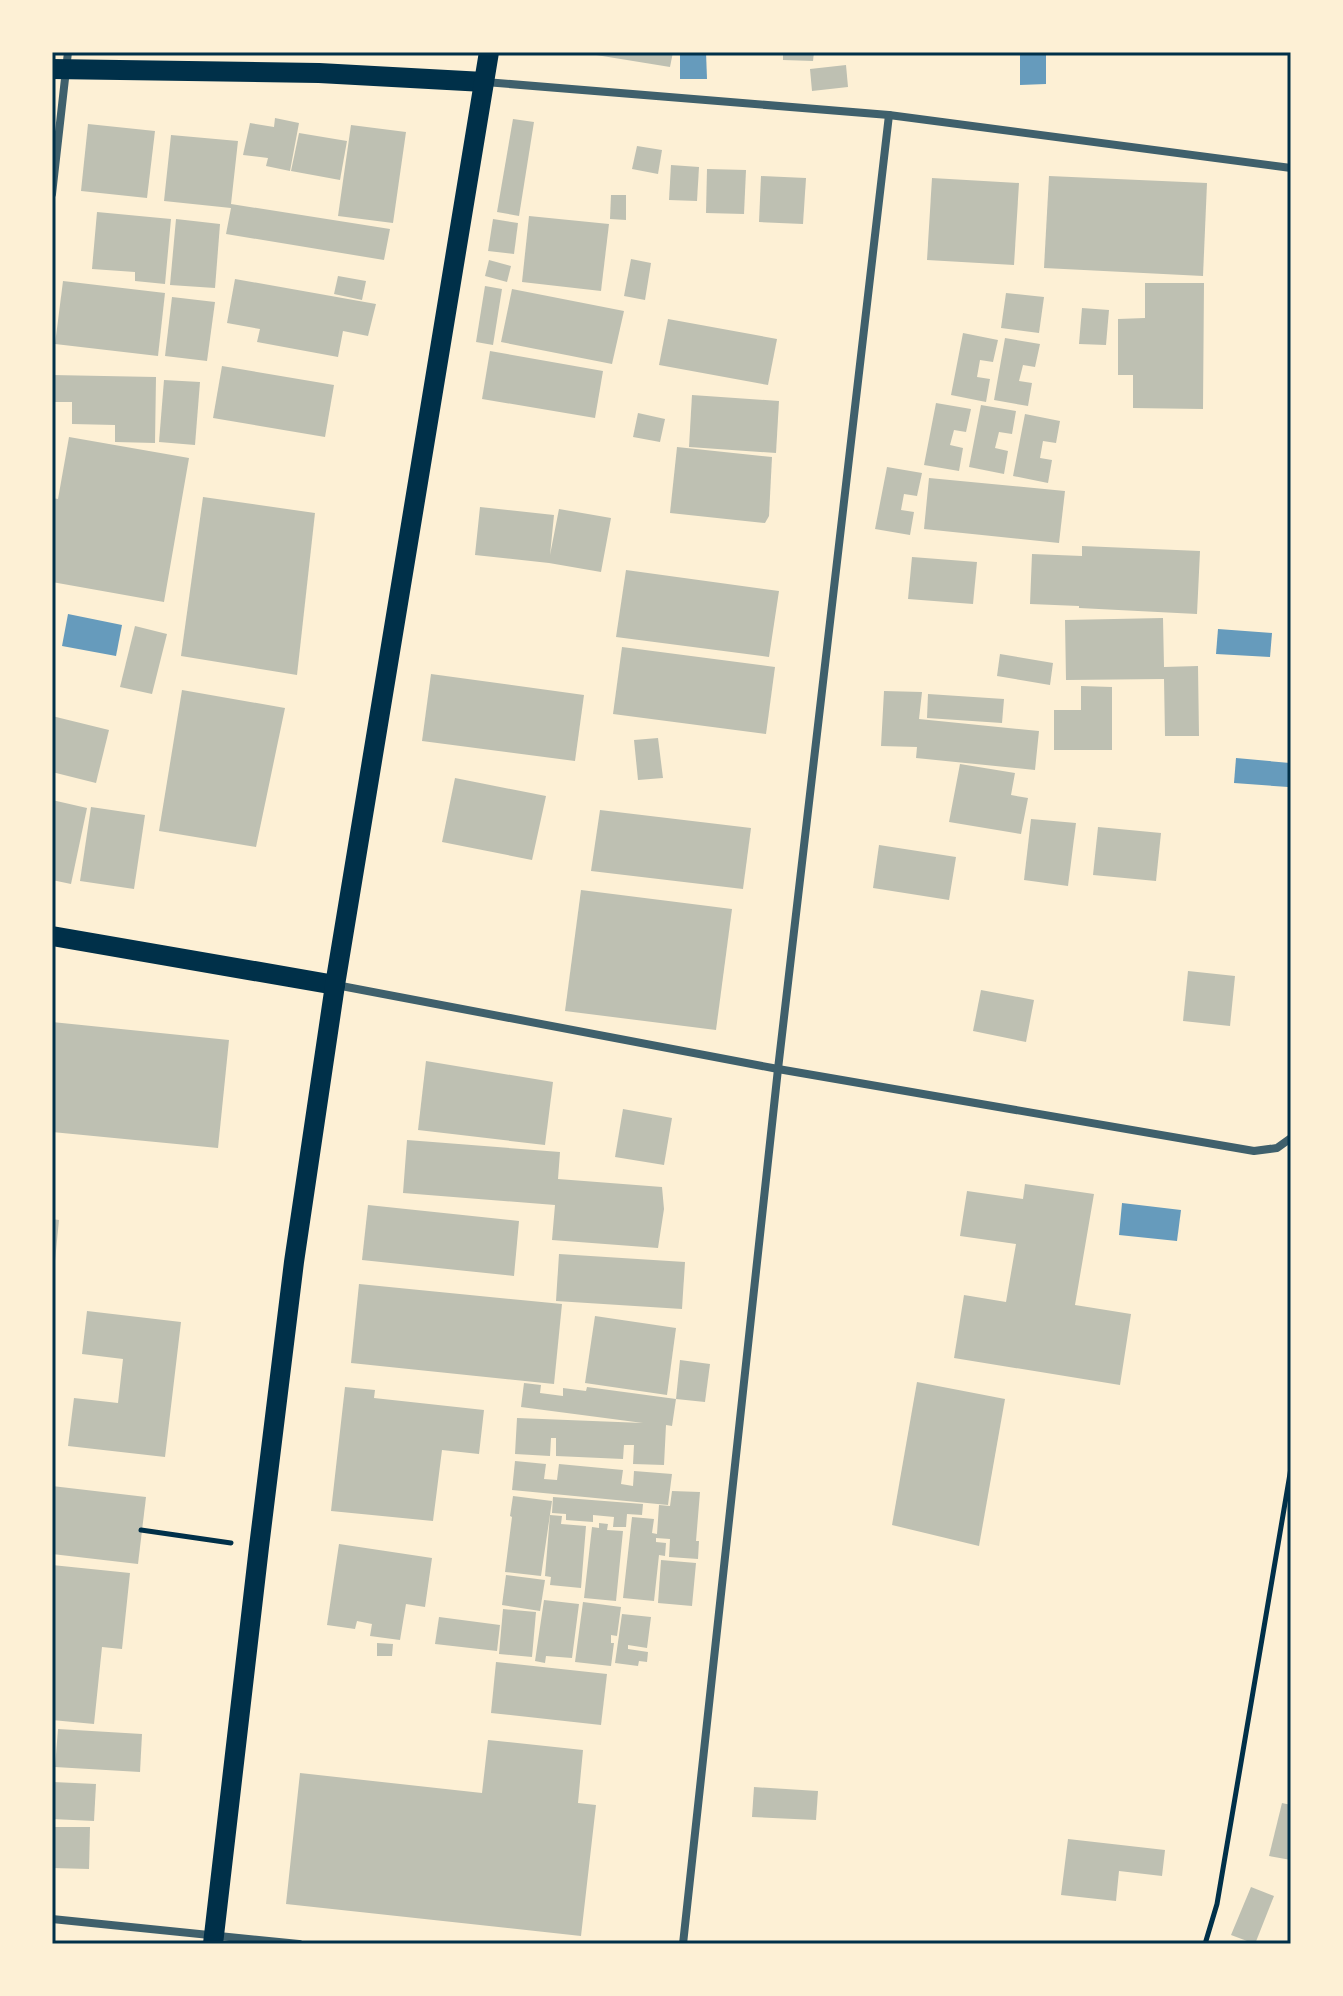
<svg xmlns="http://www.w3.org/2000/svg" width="1343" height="1996" viewBox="0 0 1343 1996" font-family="Spectral,serif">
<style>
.water{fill:#669bbc}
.building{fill:#bec0b2}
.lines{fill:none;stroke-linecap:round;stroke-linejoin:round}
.path{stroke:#003049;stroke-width:5}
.minor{stroke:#3f606c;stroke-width:8}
.primary{stroke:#003049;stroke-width:20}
.neatline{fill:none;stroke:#003049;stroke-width:3}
</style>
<rect width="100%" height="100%" fill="#fdf0d5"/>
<g class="water">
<path d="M680 52H706L707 79H680Z"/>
<path d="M1020 52H1046V84L1020 85Z"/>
<path d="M68 614 122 625 116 656 62 646Z"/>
<path d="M1218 629 1272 633 1270 657 1216 654Z"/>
<path d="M1236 758 1290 763 1288 787 1234 783Z"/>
<path d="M1122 1203 1181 1210 1177 1241 1119 1235Z"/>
</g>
<g class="building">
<path d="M590 52H673L670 67 590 54Z"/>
<path d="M783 52H814L813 61 783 60Z"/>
<path d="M846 65 848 87 812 91 810 69Z"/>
<path d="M275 118 299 123 290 171 266 166 268 158 243 155 250 123 274 127Z"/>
<path d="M513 119 534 122 519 216 497 212Z"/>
<path d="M88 124 155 131 147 198 81 191Z"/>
<path d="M351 125 406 132 393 223 338 216Z"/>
<path d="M299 133 347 141 340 180 291 171Z"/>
<path d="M171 135 238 141 231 204 390 229 384 260 226 234 231 208 164 201Z"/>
<path d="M637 146 662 150 658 174 632 169Z"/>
<path d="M671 165 699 167 697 201 669 200Z"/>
<path d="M707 169 746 170 744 214 706 213Z"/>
<path d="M761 176 806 178 803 224 759 222Z"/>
<path d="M1049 176 1207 183 1203 276 1044 268Z"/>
<path d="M932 178 1019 183 1014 265 927 260Z"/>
<path d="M611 195H626V220L610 219Z"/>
<path d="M97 212 171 219 165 284 135 281V272L92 269Z"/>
<path d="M529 216 609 224 601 291 522 282Z"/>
<path d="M176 219 220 224 215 288 170 285Z"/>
<path d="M493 219 518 223 514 254 488 251Z"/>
<path d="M631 259 651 263 645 300 624 296Z"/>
<path d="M489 260 511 266 507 282 485 276Z"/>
<path d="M338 276 366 281 362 300 334 294Z"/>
<path d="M235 279 376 304 368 336 343 331 338 357 257 342 260 329 227 323Z"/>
<path d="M63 281 165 293 158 356 55 344Z"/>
<path d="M1145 283H1204L1203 409 1133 408V375H1118V319L1145 318Z"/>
<path d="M485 286 502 289 493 345 476 342Z"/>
<path d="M512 289 624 311 612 364 501 342Z"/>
<path d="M1006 293 1044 297 1039 333 1001 328Z"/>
<path d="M172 297 215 302 207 361 165 356Z"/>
<path d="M1082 308 1109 310 1106 345 1079 344Z"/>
<path d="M668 319 777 339 768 385 659 365Z"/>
<path d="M963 333 998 340 993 362 980 360 977 377 990 379 986 402 951 395Z"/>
<path d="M1005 338 1040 344 1035 367 1023 365 1019 381 1032 383 1028 406 994 400Z"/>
<path d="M490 351 603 371 595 418 482 399Z"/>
<path d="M222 366 334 385 325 437 213 418Z"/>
<path d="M52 375 156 377 155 443 115 442V425L72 424V402H52Z"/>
<path d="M164 380 200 382 195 445 159 442Z"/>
<path d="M692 395 779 401 776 453 689 447Z"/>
<path d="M936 403 971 409 966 432 954 430 950 445 963 448 959 471 924 465Z"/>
<path d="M981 405 1016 411 1012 434 999 432 995 448 1008 451 1004 474 969 467Z"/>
<path d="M638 413 665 419 660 442 633 437Z"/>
<path d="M1025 414 1060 421 1056 443 1043 441 1040 458 1052 460 1048 483 1013 476Z"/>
<path d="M69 437 189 458 164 602 52 582V498L58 499Z"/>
<path d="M677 447 772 457 769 516 765 523 670 513Z"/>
<path d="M887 467 922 473 917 496 904 494 901 510 914 512 910 535 875 529Z"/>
<path d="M929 478 1065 491 1059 543 924 529Z"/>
<path d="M203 497 315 513 297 675 181 656Z"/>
<path d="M480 507 554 515 550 555 559 509 611 518 601 572 549 563 475 555Z"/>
<path d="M1082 546 1200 551 1197 614 1079 608V606L1030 604 1032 554 1082 556Z"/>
<path d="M912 557 977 562 973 604 908 599Z"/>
<path d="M626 570 779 591 769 657 616 637Z"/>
<path d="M1163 618 1164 667 1198 666 1199 736H1165L1164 679 1066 680 1065 620Z"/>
<path d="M135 626 167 634 152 694 120 687Z"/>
<path d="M622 647 775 667 766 734 613 714Z"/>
<path d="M1000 654 1053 663 1050 685 997 676Z"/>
<path d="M431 674 584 695 575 761 422 741Z"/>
<path d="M1081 686 1112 687V750H1054V710H1081Z"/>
<path d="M182 690 285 708 256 847 159 831Z"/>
<path d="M884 691 922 692 919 719 1039 731 1035 770 916 758 917 747 881 746Z"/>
<path d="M928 694 1004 699 1002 723 927 718Z"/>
<path d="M52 716 109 730 96 783 52 772Z"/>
<path d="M658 738 663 778 638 780 634 740Z"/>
<path d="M960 764 1015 773 1011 795 1028 798 1021 834 949 822Z"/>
<path d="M455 778 546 796 532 860 442 842Z"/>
<path d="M52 800 87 808 71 884 52 880Z"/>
<path d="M91 807 145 815 134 889 80 881Z"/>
<path d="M600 810 751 828 743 889 591 871Z"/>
<path d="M1031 819 1076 823 1068 886 1024 880Z"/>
<path d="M1098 827 1161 833 1156 881 1093 875Z"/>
<path d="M879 845 956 857 949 900 873 888Z"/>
<path d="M581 890 732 909 716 1030 565 1011Z"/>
<path d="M1188 971 1235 976 1230 1026 1183 1021Z"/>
<path d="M981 990 1034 1000 1026 1042 973 1031Z"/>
<path d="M52 1022 229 1040 218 1148 52 1132Z"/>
<path d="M426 1061 553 1082 545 1145 418 1130Z"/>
<path d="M623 1109 672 1118 664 1165 615 1157Z"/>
<path d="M407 1140 560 1152 558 1179 662 1187 664 1209 658 1248 552 1240 555 1205 403 1193Z"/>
<path d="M1025 1184 1094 1194 1075 1305 1131 1314 1120 1385 954 1358 964 1295 1006 1302 1016 1244 960 1236 967 1191 1023 1199Z"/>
<path d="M368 1205 519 1221 514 1276 362 1260Z"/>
<path d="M52 1219 59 1220 54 1271H52Z"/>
<path d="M559 1254 685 1262 682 1309 556 1301Z"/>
<path d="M359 1284 562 1304 554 1384 351 1363Z"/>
<path d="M87 1311 181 1322 165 1457 68 1446 74 1398 118 1403 123 1359 82 1354Z"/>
<path d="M595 1316 676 1328 667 1395 585 1383Z"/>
<path d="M680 1360 710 1364 705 1402 676 1399Z"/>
<path d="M917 1382 1005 1399 979 1546 892 1525Z"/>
<path d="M524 1383 541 1385 540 1393 563 1396V1388L586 1391 587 1387 676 1399 672 1426 666 1425 664 1465 633 1464 634 1445H624L623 1459 556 1456V1438H551L550 1456 515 1454 517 1418 643 1423 521 1407Z"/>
<path d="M345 1387 375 1390 374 1398 484 1410 479 1454 442 1450 433 1521 331 1511Z"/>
<path d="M515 1461 546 1464 544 1479 557 1480 559 1464 623 1470 621 1484 633 1486 634 1471 672 1474 668 1505 512 1490Z"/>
<path d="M52 1486 146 1497 138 1564 52 1554Z"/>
<path d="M672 1491 700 1492 696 1541H699L698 1559 669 1557 670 1539 656 1538V1542L666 1543 665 1556 659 1555 654 1601 623 1598 632 1517 654 1519 652 1533 657 1534 659 1505 670 1506Z"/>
<path d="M513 1496 552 1501 541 1576 505 1572 512 1517 510 1516Z"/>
<path d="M553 1497 643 1504 642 1515 627 1514 626 1527H613L614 1517 593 1515V1522L566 1520V1514L552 1513Z"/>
<path d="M550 1515 562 1516 561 1524 586 1526 581 1588 550 1585 551 1577 545 1576Z"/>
<path d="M599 1523 608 1524 607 1530 623 1531 616 1601 584 1598 592 1527 599 1528Z"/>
<path d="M339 1544 432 1558 425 1607 406 1604 400 1640 370 1636 372 1624 357 1621 355 1629 327 1625Z"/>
<path d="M661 1560 696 1563 692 1606 658 1603Z"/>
<path d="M52 1565 130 1573 122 1649 102 1647 94 1724 52 1720Z"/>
<path d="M506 1575 545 1580 540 1611 502 1605Z"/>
<path d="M544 1600 579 1604 572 1658 546 1656 545 1663 535 1661Z"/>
<path d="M583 1602 621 1607 617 1636 611 1635V1643H614L611 1666 575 1662Z"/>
<path d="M503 1609 536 1612 532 1657 499 1654Z"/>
<path d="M622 1614 651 1617 647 1648 628 1645V1649L648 1652 647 1662 639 1661 638 1666 615 1663Z"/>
<path d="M439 1617 500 1625 497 1651 435 1644Z"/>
<path d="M377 1643 393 1644 392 1656H377Z"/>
<path d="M496 1662 607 1674 601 1725 491 1713Z"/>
<path d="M58 1729 142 1734 140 1772 55 1767Z"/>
<path d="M488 1740 583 1750 578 1803 596 1805 581 1936 286 1904 300 1773 482 1793Z"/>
<path d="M53 1782 96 1784 94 1821 52 1819Z"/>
<path d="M754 1787 818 1791 816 1820 752 1817Z"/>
<path d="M1282 1803 1291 1805V1860L1269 1856Z"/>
<path d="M52 1827H90L89 1869 52 1868Z"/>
<path d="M1068 1839 1165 1850 1162 1876 1119 1871 1116 1901 1061 1895Z"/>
<path d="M1251 1887 1274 1896 1255 1944 1231 1935Z"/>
</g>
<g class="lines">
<g class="path">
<path d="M141 1530 231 1543"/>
<path d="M1205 1944 1217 1904 1291 1468"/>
</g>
<g class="minor">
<path d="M485 82 889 115 1291 168"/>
<path d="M52 194 68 52"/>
<path d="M336 985 778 1069 1254 1151 1277 1148 1291 1138"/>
<path d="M52 1919 299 1944"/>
<path d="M683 1944 778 1069 889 115"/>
</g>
<g class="primary">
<path d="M52 69 319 73 484 82"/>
<path d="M52 936 335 985"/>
<path d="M213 1944 259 1547 294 1262 335 985 489 52"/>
</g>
</g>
<rect width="1343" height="1996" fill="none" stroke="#fdf0d5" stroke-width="108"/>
<rect x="54" y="54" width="1235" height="1888" class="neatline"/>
</svg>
